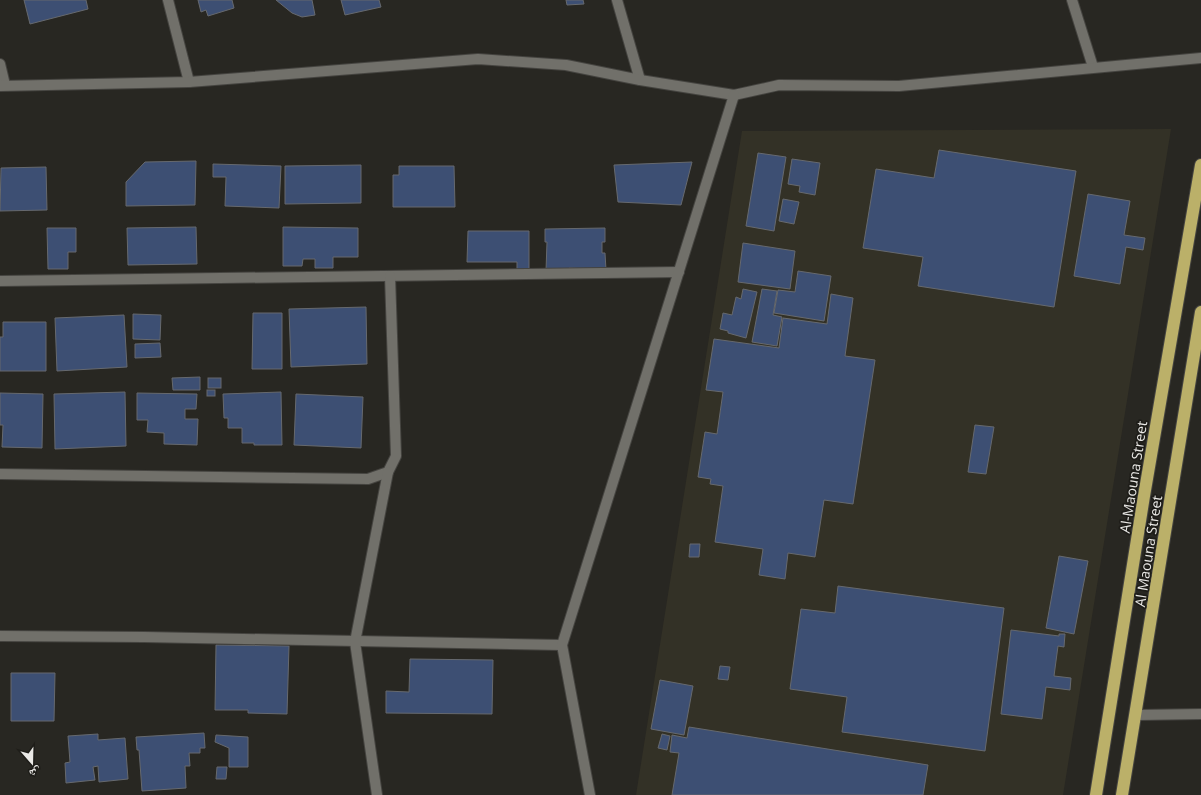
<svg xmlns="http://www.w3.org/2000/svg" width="1201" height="795" viewBox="0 0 1201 795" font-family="'Open Sans','Noto Naskh Arabic',sans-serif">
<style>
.built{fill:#333126}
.building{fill:#3d4f73;stroke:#66696e}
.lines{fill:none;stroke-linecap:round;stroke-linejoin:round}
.minor-casing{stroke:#454440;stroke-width:12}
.highway-casing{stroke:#454440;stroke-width:14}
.minor{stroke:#71706a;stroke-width:10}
.highway{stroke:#bbb069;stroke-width:12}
.labels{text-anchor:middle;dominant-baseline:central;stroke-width:3.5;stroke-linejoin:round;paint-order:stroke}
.street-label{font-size:14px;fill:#eae9e6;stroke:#1e1d19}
</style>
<rect width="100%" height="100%" fill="#282722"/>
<path class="built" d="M1171 129 1063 795H636L742 131Z"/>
<g class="building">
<path d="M24 0H86L88 9 30 24Z"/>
<path d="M198 0H232L234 8 208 16 206 10 201 12Z"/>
<path d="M276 0H312L315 15 302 17 292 13Z"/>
<path d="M341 0H379L381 7 345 15Z"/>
<path d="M566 0H583L584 4 567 5Z"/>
<path d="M939 150 1076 171 1054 307 918 286 923 257 863 248 876 169 934 178Z"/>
<path d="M758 153 786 157 774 231 746 226Z"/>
<path d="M792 159 820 163 815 195 799 192 800 186 788 184Z"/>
<path d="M196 161 195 205 126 206V182L145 162Z"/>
<path d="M692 162 681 205 618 202 614 165Z"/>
<path d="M213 164 281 166 279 208 225 206 226 177H213Z"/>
<path d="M361 165V203L285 204V166Z"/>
<path d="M399 166H454L455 207H393V175H399Z"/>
<path d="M46 167 47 210 0 211 1 168Z"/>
<path d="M1088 194 1130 201 1124 235 1145 238 1143 250 1126 247 1120 284 1074 276Z"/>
<path d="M783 199 799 202 794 224 779 221Z"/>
<path d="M196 227 197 264 128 265 127 228Z"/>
<path d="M283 227 358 228V257H333V268H315V259H303L302 266H283Z"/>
<path d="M47 228H76V252H68V269H48Z"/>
<path d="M605 228V242H602V253H605L606 270 569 268V271H546L547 242H545V229Z"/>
<path d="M468 231H529V270H517V262H467Z"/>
<path d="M743 243 795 251 790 289 738 282Z"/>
<path d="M798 271 831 276 824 321 774 313 778 290 795 292Z"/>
<path d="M743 289 757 292 746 338 728 333V331L720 329 723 313 732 315 736 297 741 299Z"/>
<path d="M762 289 777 291 773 315 782 317 777 346 752 342Z"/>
<path d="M831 294 853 298 845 356 875 360 853 504 824 500 815 557 788 553 785 579 759 575 763 549 715 542 723 486 710 484 711 479 698 477 705 432 717 434 723 392 706 390 714 339 779 348 783 318 827 324Z"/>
<path d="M366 307 367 364 291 367 289 309Z"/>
<path d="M253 313H282V369H252Z"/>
<path d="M133 314 161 315 160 340 133 339Z"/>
<path d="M124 315 127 367 57 371 55 318Z"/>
<path d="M3 322H46V371H0V337H3Z"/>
<path d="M160 343 161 357 135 358V344Z"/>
<path d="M200 377V390H173L172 378Z"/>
<rect x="208" y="378" width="13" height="10"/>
<rect x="207" y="390" width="8" height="6"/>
<path d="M125 392 126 446 55 449 54 394Z"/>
<path d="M281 392 282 445H254V443H242V428H228V418H224L223 394Z"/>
<path d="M0 393 43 394 42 448 2 447 3 425H0Z"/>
<path d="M137 393 197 394 196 409H185V419H198L197 445 164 444V433L147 432 148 420H137Z"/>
<path d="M296 394 363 397 361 448 294 445Z"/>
<path d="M975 425 994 427 986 474 968 472Z"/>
<path d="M690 544H700L699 557H689Z"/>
<path d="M1059 556 1088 561 1074 634 1046 628Z"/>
<path d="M838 586 1004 608 985 751 842 732 847 697 790 689 801 609 835 613Z"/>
<path d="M1011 630 1059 636V634H1065L1064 647 1058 646 1054 676 1071 678 1070 690 1046 687 1042 719 1001 714Z"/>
<path d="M216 645 289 646 287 714 248 713V710H215Z"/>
<path d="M410 659 493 660 492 714 386 713V691L409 692Z"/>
<path d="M720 666 730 667 728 680 718 679Z"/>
<path d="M11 673H55L54 721H11Z"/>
<path d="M660 680 693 686 684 735 651 729Z"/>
<path d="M689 727 928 765 923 795H672L679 753 670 752 672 735 687 738Z"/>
<path d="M204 733 205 748H200V753H189L190 766H185L186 788 142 791 139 750H137L136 737Z"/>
<path d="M98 734V740L125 738 128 779 99 782 98 766 93 767 95 780 66 783 65 763 70 762 68 736Z"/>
<path d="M662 734 670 736 667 750 658 748Z"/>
<path d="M216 735 248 737V767H229V748L215 742Z"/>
<path d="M217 767H227L226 779H216Z"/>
</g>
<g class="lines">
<g class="minor-casing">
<g id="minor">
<path d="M168 0 189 82"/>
<path d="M617 0 640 80"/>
<path d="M1072 0 1093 67"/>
<path d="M0 64 5 85"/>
<path d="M0 86 189 82 478 59 566 65 640 80 734 95 779 85 899 86 1201 58"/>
<path d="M0 281 679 272"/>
<path d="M0 474 368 479 388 472 396 456 390 276"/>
<path d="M0 636 144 637 562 645"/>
<path d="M1137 715 1201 714"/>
<path d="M377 795 355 642 388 472"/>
<path d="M590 795 562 645 734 95"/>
</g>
</g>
<g class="highway-casing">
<g id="highway">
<path d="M1096 795 1144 496 1201 165"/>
<path d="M1122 795 1201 312"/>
</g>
</g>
<use href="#minor" class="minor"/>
<use href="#highway" class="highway"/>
</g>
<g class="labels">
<g class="street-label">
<text transform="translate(1133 477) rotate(-81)">Al-Maouna Street</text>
<text transform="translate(1148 551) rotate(-81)">Al Maouna Street</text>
</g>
</g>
<g transform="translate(32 763) rotate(160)" stroke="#1e1d19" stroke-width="3" paint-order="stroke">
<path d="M0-3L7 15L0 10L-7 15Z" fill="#eae9e6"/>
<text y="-6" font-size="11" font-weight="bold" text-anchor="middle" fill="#eae9e6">ش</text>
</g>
</svg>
